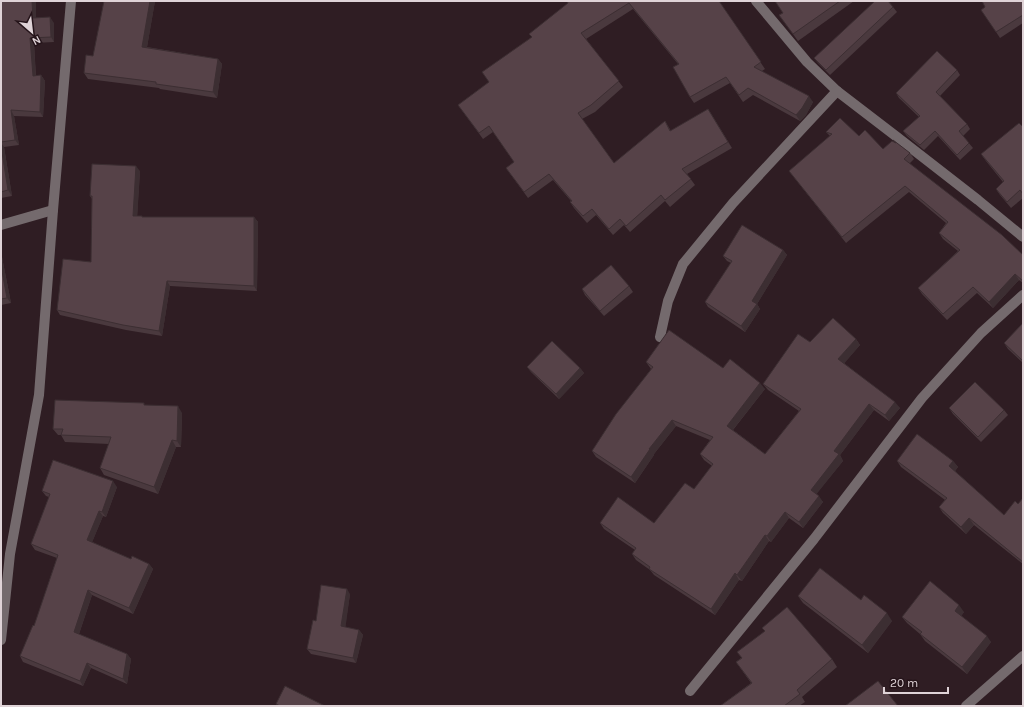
<svg xmlns="http://www.w3.org/2000/svg" width="1024" height="707" viewBox="0 0 1024 707" font-family="Karla,sans-serif">
<style>
.lines{fill:none;stroke-linecap:round;stroke-linejoin:round}
.minor{stroke:#746a6d;stroke-width:10}
.wall{fill:#4a393e}
.shaded-wall{fill:#3c2e32}
.building{fill:#564248;stroke:#3c2e32}
</style>
<rect width="100%" height="100%" fill="#2f1d23"/>
<g class="lines">
<g class="minor">
<path d="M756 1 807 62 837 91 897 137 978 200 1023 237"/>
<path d="M1 225 53 210"/>
<path d="M660 337 668 301 683 264 733 203 837 91"/>
<path d="M1 640 10 554 39 395 53 210 71 1"/>
<path d="M690 691 814 539 922 398 981 333 1023 295"/>
<path d="M966 706 1023 656"/>
</g>
</g>
<g class="wall">
<path d="M1 1H36V18L54 23V42L34 43 36 76 41 75 45 81 43 117 14 116 19 145 4 147 12 196 1 198Z"/>
<path d="M104 1H155L147 47 218 59 222 64 217 98 160 89 159 88 88 79 84 73 93 56Z"/>
<path d="M719 1 765 69 762 71 813 102 806 115 800 121 753 95 743 102 730 83 694 103 690 97 678 64 633 9 586 39 623 87 595 112 582 119 614 163 665 121 671 131 708 109 732 148 687 174 695 185 670 207 665 201 630 232 624 225 613 235 596 215 587 223 574 208 570 202 571 201 553 180 528 198 506 168 514 162 493 132 483 139 458 105 489 82 532 37 568 3Z"/>
<path d="M775 1H854L798 41 779 15 783 13Z"/>
<path d="M1023 1V23L1000 38 996 32 985 7Z"/>
<path d="M893 7 897 12 830 75 818 63 814 58Z"/>
<path d="M957 70 960 75 940 96 967 124 970 129 963 136 973 148 960 160 938 136 924 150 907 136 903 131 919 117 899 98 896 93Z"/>
<path d="M1023 127V198L1011 208 1000 195 996 189 1003 182 986 161 981 154Z"/>
<path d="M826 132 859 136 883 149 910 153 914 159 909 164 1023 255V283L1019 280 993 308 977 293 947 320 922 294 918 288 958 251 943 239 939 233 946 223 909 192 846 243 789 171 830 136Z"/>
<path d="M140 171 137 216 143 217H254L258 222 257 291 170 286 162 336 126 330 60 315 57 310 91 262 92 199 90 196Z"/>
<path d="M783 250 787 255 757 304 760 309 745 332 708 307 705 302 731 263 727 261 723 256Z"/>
<path d="M1 252 11 303 1 305Z"/>
<path d="M629 286 633 292 604 316 585 295 582 289Z"/>
<path d="M1023 323V363L1008 349 1004 343Z"/>
<path d="M856 339 860 345 844 363 900 408 889 421 874 410 840 455 843 461 816 494 823 502 803 528 789 518 771 542 769 541 742 581 739 580 715 615 654 575 650 570 636 560 632 554 635 550 604 529 600 523H654L694 489 712 466 704 460 700 454 710 440 676 426 654 454V455L635 483 596 457 592 451 651 369 646 362 723 368 765 389 733 430 765 454 799 411 768 390 763 384 810 342Z"/>
<path d="M527 367 580 368 584 373 559 399 531 372Z"/>
<path d="M145 405 182 413 181 447H176L158 494 104 475 100 468 109 444 65 442 61 435H58L53 429Z"/>
<path d="M949 408 1004 410 1008 415 981 442 953 414Z"/>
<path d="M897 461H953L958 467 955 471 1004 515 1018 504 1023 498V564L974 525 966 534 943 513 939 507 945 500 901 467Z"/>
<path d="M117 487 106 517 103 516 92 542 131 559 149 564 153 569 133 614 92 595 79 634 127 654 131 659 127 684 91 668 83 686 23 662 20 656 34 626 57 558 35 550 31 544 49 497 46 496 42 491Z"/>
<path d="M350 594 345 627 359 630 363 635 356 663 311 654 307 649 316 621Z"/>
<path d="M798 596 861 600 892 621 868 653 803 603Z"/>
<path d="M964 612 961 616 991 642 967 674 925 641 920 634 907 623 902 617Z"/>
<path d="M762 628 832 659 837 667 802 697 805 702 799 706H720L751 683 736 662 741 658 765 631Z"/>
</g>
<g class="shaded-wall">
<path d="M32 1H36V23L33 18Z"/>
<path d="M150 1H155L146 53 142 47Z"/>
<path d="M50 17 54 23V42L51 37Z"/>
<path d="M30 38 34 43 36 82 33 76Z"/>
<path d="M218 59 222 64 217 98 213 92Z"/>
<path d="M41 75 45 81 43 117 40 112Z"/>
<path d="M809 96 813 102 806 115 800 121 796 115Z"/>
<path d="M708 109 712 115 732 148 728 142Z"/>
<path d="M11 110 14 116 19 145 15 140Z"/>
<path d="M1 143 4 147 12 196 8 190Z"/>
<path d="M136 166 140 171 137 221 133 216Z"/>
<path d="M254 217 258 222 257 291 254 286Z"/>
<path d="M783 250 787 255 757 304 760 309 745 332 741 326 752 301Z"/>
<path d="M1 252 11 303 7 298 1 266Z"/>
<path d="M1015 274 1019 280 993 308 989 302Z"/>
<path d="M167 281 170 286 162 336 159 331Z"/>
<path d="M856 339 860 345 843 365 838 359Z"/>
<path d="M580 368 584 373 559 399 556 394Z"/>
<path d="M760 383 765 389 731 432 727 426Z"/>
<path d="M1 389 2 416 1 422Z"/>
<path d="M895 402 900 408 889 421 885 415Z"/>
<path d="M869 404 874 410 840 455 843 461 815 496 811 490 834 451Z"/>
<path d="M178 406 182 413 181 447 177 441Z"/>
<path d="M672 420 676 426 654 454V455L635 483 631 477 649 449Z"/>
<path d="M172 440 176 447 158 494 154 487Z"/>
<path d="M953 461 958 467 954 472 949 466Z"/>
<path d="M113 481 117 487 106 517 102 512Z"/>
<path d="M819 496 823 502 803 528 799 522Z"/>
<path d="M99 511 103 516 91 545 87 540Z"/>
<path d="M785 512 789 518 771 542 767 536Z"/>
<path d="M969 518 974 525 966 534 961 527Z"/>
<path d="M765 535 769 541 742 581 737 575Z"/>
<path d="M149 564 153 569 133 614 129 608Z"/>
<path d="M735 573 739 580 715 615 711 609Z"/>
<path d="M347 589 350 594 345 631 341 626Z"/>
<path d="M88 590 92 595 78 637 74 632Z"/>
<path d="M959 605 964 612 960 618 955 611Z"/>
<path d="M887 613 892 621 868 653 862 645Z"/>
<path d="M359 630 363 635 356 663 353 658Z"/>
<path d="M987 636 991 642 967 674 962 667Z"/>
<path d="M127 654 131 659 127 684 123 679Z"/>
<path d="M87 663 91 668 83 686 80 681Z"/>
</g>
<g class="building">
<path d="M1 1H32L33 18 50 17 51 37 30 38 33 76 41 75 40 112 11 110 15 140 1 142Z"/>
<path d="M104 1H150L142 47 218 59 213 92 156 84V82L84 73 86 55 93 56Z"/>
<path d="M567 1H719L761 62 754 67 809 96 802 108 796 115 748 88 739 95 726 77 690 97 673 67 679 64 629 3 581 33 619 81 591 105 578 113 614 163 665 121 670 131 708 109 728 142 682 169 691 179 665 200 661 195 626 226 620 219 609 229 592 209 583 216 570 202 572 201 549 174 524 192 506 168 514 162 489 126 479 133 458 105 489 82 482 72 532 37 529 34 568 3Z"/>
<path d="M775 1H840L793 34 779 15 783 13Z"/>
<path d="M875 1H888L893 7 826 70 814 58Z"/>
<path d="M982 1H1023V15L996 32 981 10 985 7Z"/>
<path d="M937 51 957 70 936 92 967 124 959 131 969 143 957 155 935 131 920 145 903 131 920 116 896 93Z"/>
<path d="M840 118 859 136 865 130 883 149 892 141 896 143 893 140 910 153 904 159 1002 235 1023 255V281L1015 274 989 302 973 287 943 314 918 288 960 250 939 233 948 222 905 186 842 237 789 171 832 134 826 132Z"/>
<path d="M1019 123 1023 127V194L1020 190 1007 202 996 189 1004 181 981 154Z"/>
<path d="M1 146 8 190 1 192Z"/>
<path d="M92 164 136 166 133 216H142V217H254V286L167 281 159 331 123 325 57 310 63 259 91 262 92 196H90Z"/>
<path d="M742 225 783 250 752 301 757 304 741 326 705 302 732 261 723 256Z"/>
<path d="M611 265 629 286 600 311 582 289Z"/>
<path d="M1 266 7 298 1 299Z"/>
<path d="M833 318 856 339 838 359 895 402 885 415 869 404 834 451 839 454 811 490 819 496 799 522 785 512 767 536 765 535 737 575 735 573 711 609 649 569 650 567 632 554 636 548 600 523 618 497 654 523 685 483 694 489 713 464 700 454 713 437 672 420 649 449H650L631 477 592 451 616 414 653 367 646 362 669 330 723 368 730 359 760 383 727 426 765 454 801 409 763 384 798 334 810 342Z"/>
<path d="M1023 323V361L1004 343Z"/>
<path d="M552 341 580 368 556 394 527 367Z"/>
<path d="M975 382 1004 410 978 437 949 408Z"/>
<path d="M55 400 144 403V405L178 406 177 441 172 440 154 487 100 468 111 437 61 435 63 429H53Z"/>
<path d="M917 434 953 461 949 466 1004 515 1015 501 1018 504 1023 498V562L969 518 961 527 939 507 947 498 897 461Z"/>
<path d="M53 460 113 481 102 512 99 511 87 540 131 559 132 556 149 564 129 608 88 590 74 632 127 654 123 679 87 663 80 681 20 656 33 625 34 626 58 555 31 544 50 494 42 491Z"/>
<path d="M820 568 861 600 864 595 887 613 862 645 798 596Z"/>
<path d="M930 581 959 605 955 611 987 636 962 667 920 634 922 632 902 617Z"/>
<path d="M321 585 347 589 341 626 359 630 353 658 307 649 313 620 316 621Z"/>
<path d="M787 607 832 659 797 690 800 694 784 706H720L752 683 736 662 742 658 737 652 765 631 762 628Z"/>
<path d="M878 681 898 706H845Z"/>
<path d="M285 686 325 706H280L276 704Z"/>
</g>
<rect width="1024" height="707" fill="none" stroke="#dfd3d7" stroke-width="4"/>
<g transform="translate(32 32) rotate(152)" stroke="#25141a" stroke-width="3" paint-order="stroke">
<path d="M0-3L7 15L0 10L-7 15Z" fill="#dfd3d7"/>
<text y="-6" font-size="11" font-weight="bold" text-anchor="middle" fill="#dfd3d7">N</text>
</g>
<path d="M884 687v6h64v-6" fill="none" stroke="#dfd3d7" stroke-width="2"/>
<text x="890" y="687" font-size="12" fill="#dfd3d7" stroke="#25141a" stroke-width="3" paint-order="stroke">20 m</text>
</svg>
